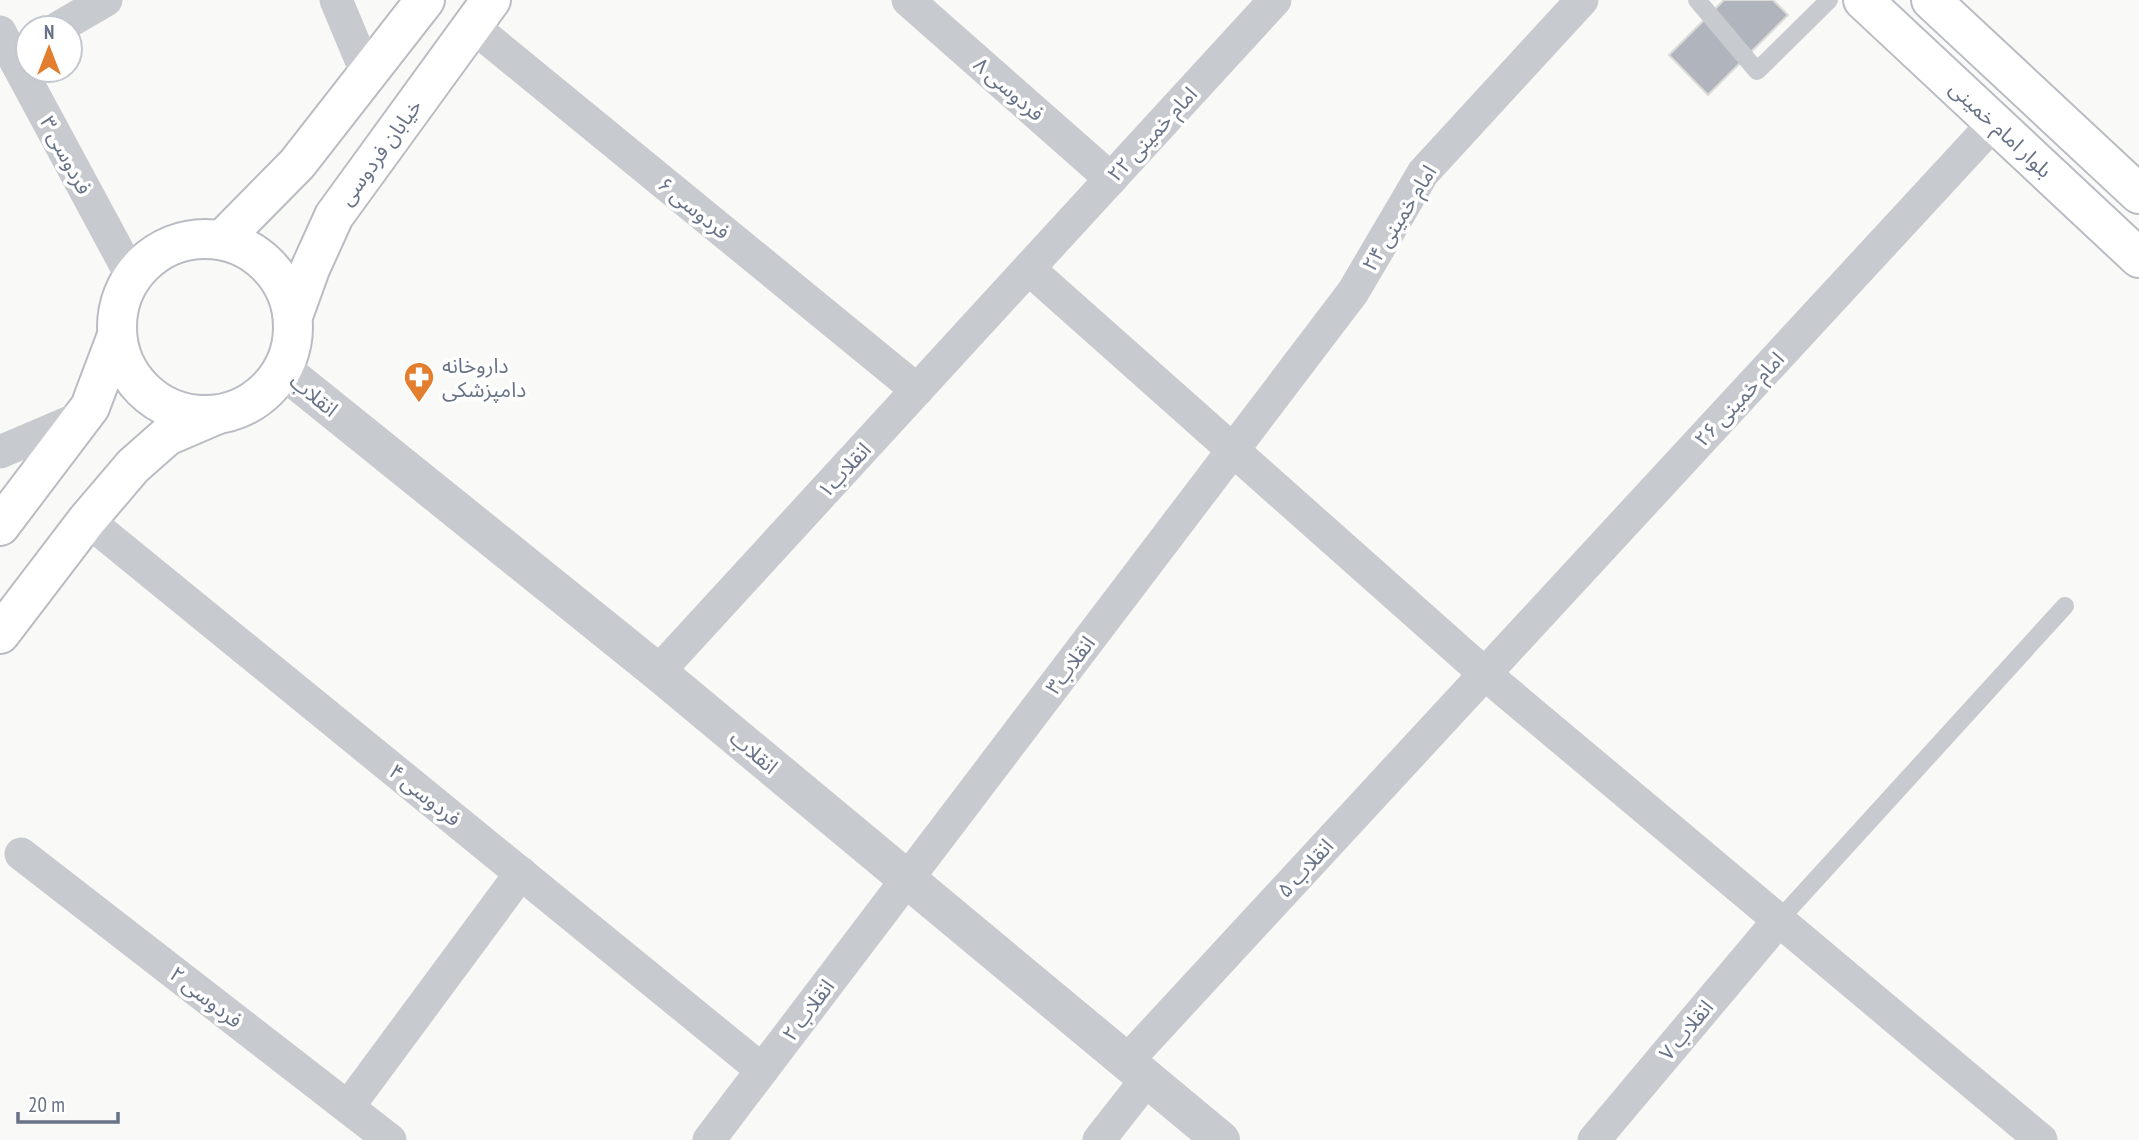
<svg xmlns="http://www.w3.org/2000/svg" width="2139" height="1140" viewBox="0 0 2139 1140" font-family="'PT Sans Narrow','Noto Sans Arabic',sans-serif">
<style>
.building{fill:#b0b5bd;stroke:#dbdbd9;stroke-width:2}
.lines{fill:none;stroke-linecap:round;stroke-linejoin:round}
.secondary-casing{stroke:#b9bcc3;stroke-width:42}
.service{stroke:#c7cace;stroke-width:18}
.minor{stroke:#c7cace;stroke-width:33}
.tertiary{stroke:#c7cace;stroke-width:38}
.secondary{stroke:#fff;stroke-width:38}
.labels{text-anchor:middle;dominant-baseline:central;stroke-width:7;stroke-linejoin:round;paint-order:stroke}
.street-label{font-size:21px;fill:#687388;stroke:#fff}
.poi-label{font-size:21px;fill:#687388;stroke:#fff;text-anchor:start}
</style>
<rect width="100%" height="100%" fill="#f9f9f7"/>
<path class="building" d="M1724 0H1773L1788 15 1708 95 1669 55Z"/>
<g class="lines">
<g class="secondary-casing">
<g id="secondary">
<path d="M1863 0 2139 258"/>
<path d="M1931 0 2139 194"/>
<circle cx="205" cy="327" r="88"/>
<path d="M222 240 297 164 425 0"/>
<path d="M293 316 310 269 334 216 491 0"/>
<path d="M0 526 90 407 116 338"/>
<path d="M0 634 87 520 133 466 167 436 216 415"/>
</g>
</g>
<g class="service">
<path d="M1697 0 1757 71 1829 0"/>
<path d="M1779 920 2065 606"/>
</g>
<g class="minor">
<path d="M336 0 367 74"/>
<path d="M908 0 1111 179"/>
<path d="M471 25 917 390"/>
<path d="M58 28 106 0"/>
<path d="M0 32 132 277"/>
<path d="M1029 269 1485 674 2041 1140"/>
<path d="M0 452 82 417"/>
<path d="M87 520 762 1070"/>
<path d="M658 672 1275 0"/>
<path d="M21 854 390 1140"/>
<path d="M1126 1062 1994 123"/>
<path d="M348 1107 521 873"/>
<path d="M709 1140 1353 292 1423 173 1582 0"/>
<path d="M1099 1140 1147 1079"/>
<path d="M1594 1140 1779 920"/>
</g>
<path class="tertiary" d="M283 370 658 672 1221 1140"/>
<use href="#secondary" class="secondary"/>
</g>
<defs>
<g id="pharmacy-pin" transform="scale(1.575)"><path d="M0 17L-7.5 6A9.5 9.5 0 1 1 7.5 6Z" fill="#e27e2e" stroke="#fff"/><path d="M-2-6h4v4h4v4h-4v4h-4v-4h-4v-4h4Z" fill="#fff"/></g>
</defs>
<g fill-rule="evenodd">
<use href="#pharmacy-pin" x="419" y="377"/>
</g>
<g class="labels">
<g class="street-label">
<text transform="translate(1009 89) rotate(41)">فردوسی ۸</text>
<text transform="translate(2001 129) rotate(43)">بلوار امام خمینی</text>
<text transform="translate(1152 134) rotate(-47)">امام خمینی ۲۲</text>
<text transform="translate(380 152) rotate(-54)">خیابان فردوسی</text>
<text transform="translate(66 155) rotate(62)">فردوسی ۳</text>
<text transform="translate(694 208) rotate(39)">فردوسی ۶</text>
<text transform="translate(1399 218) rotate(-58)">امام خمینی ۲۴</text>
<text transform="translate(314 395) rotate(39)">انقلاب</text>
<text transform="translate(1739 399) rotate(-47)">امام خمینی ۲۶</text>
<text transform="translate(844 470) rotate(-47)">انقلاب۱</text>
<text transform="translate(1070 665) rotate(-53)">انقلاب۳</text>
<text transform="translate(754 752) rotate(40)">انقلاب</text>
<text transform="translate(425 795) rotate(39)">فردوسی ۴</text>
<text transform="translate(1305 868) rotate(-47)">انقلاب ۵</text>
<text transform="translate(206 997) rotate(38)">فردوسی ۲</text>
<text transform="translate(808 1010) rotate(-53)">انقلاب ۲</text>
<text transform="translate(1686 1030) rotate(-50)">انقلاب ۷</text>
</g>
<g class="poi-label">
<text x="442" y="365">داروخانه<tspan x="442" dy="24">دامپزشکی</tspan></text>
</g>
</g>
<g transform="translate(49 49)"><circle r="33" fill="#ffffff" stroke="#c3c7cf" stroke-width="2"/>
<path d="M0-5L12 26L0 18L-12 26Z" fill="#e27e2e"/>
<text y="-10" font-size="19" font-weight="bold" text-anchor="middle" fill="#687388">N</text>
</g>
<path d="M18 1112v10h100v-10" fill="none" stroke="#687388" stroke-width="3.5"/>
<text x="28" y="1112" font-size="21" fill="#687388" stroke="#ffffff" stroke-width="5" paint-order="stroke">20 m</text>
</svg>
